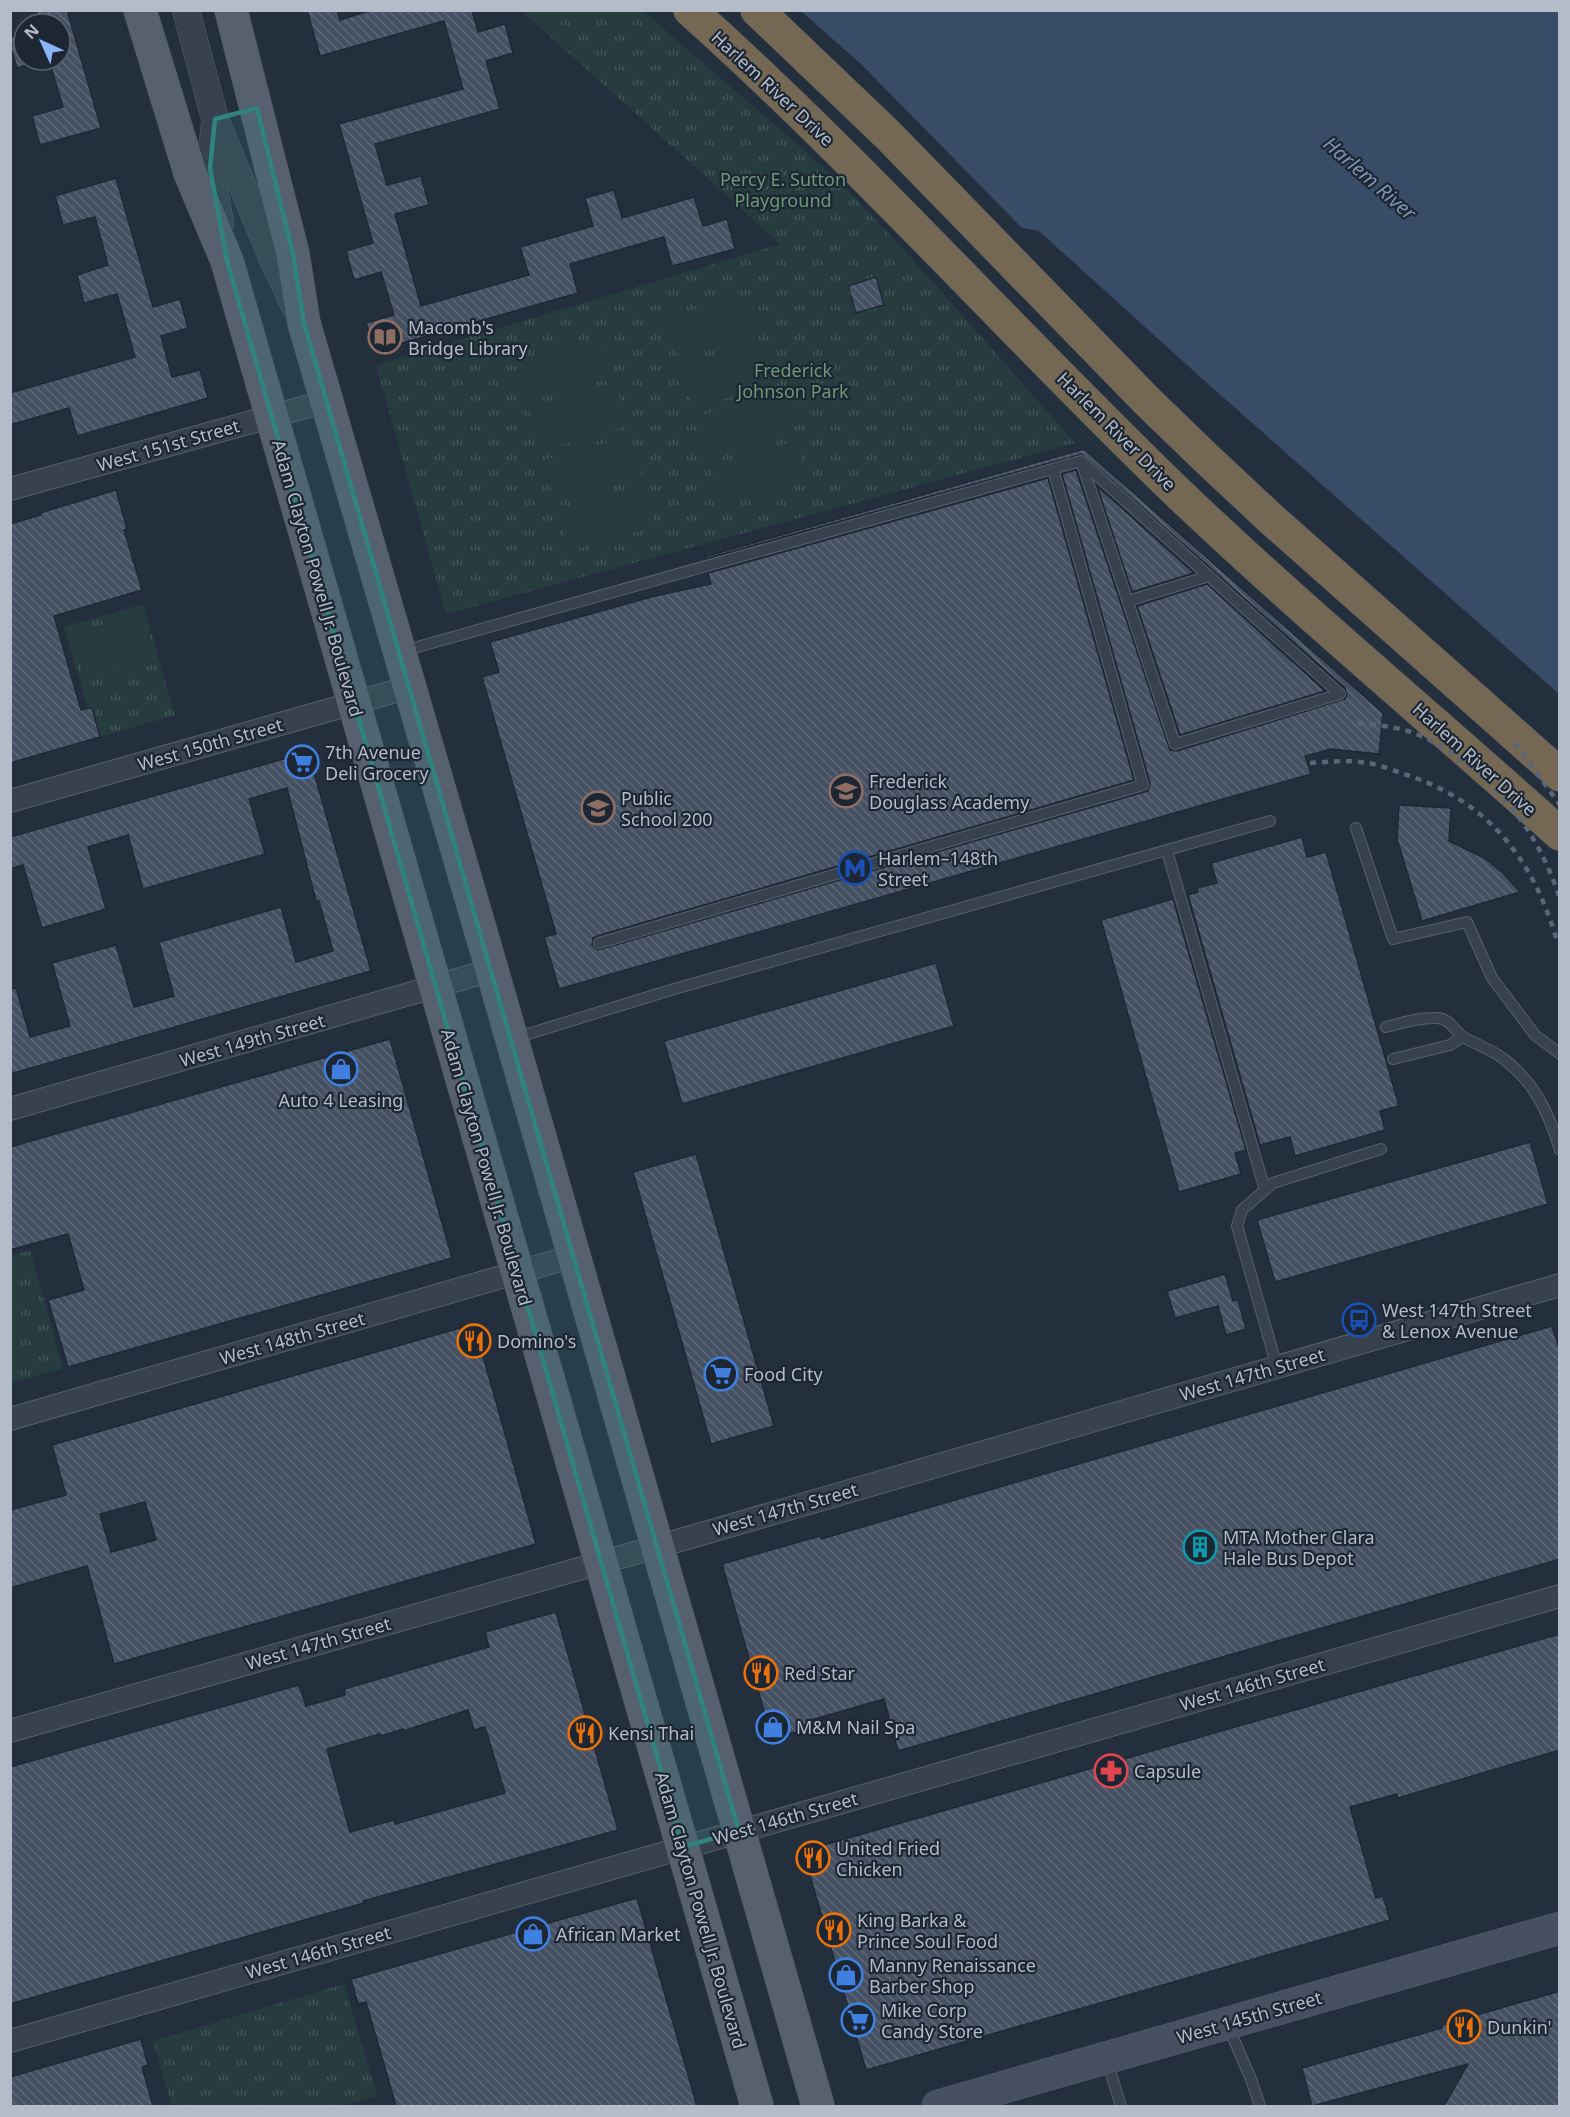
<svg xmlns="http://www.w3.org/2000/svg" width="1570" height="2117" viewBox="0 0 1570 2117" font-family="'Noto Sans',sans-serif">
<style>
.park{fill:url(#park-tufts)}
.pitch{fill:#263c3f}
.water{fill:#394c67}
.building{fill:url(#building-back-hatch);stroke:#1f2835;stroke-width:1.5;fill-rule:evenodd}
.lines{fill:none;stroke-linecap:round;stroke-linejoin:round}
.service-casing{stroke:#565f6c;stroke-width:12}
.minor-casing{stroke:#565f6c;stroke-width:24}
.tertiary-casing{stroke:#565f6c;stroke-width:28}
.secondary-casing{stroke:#565f6c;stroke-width:33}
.primary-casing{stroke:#414a57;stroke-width:34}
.motorway-casing{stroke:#434c59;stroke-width:34}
.service{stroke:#38414e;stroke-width:10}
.minor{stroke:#38414e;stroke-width:22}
.tertiary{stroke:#38414e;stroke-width:27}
.secondary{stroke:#465061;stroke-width:32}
.primary{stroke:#56606e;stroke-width:33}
.motorway{stroke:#746855;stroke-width:33}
.rail{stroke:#5a6575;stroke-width:4.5;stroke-dasharray:6 6;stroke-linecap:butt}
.marked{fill:#308480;fill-opacity:0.2;stroke:#308480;stroke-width:4.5;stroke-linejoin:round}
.labels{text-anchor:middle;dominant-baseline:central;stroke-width:4.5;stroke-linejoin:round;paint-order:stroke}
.street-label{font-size:18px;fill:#b4bcc9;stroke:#1d2633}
.park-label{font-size:18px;fill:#6b9a76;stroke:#1d2633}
.poi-label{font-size:18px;fill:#b4bcc9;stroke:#1d2633;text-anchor:start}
.water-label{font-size:20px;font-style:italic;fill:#7c92b1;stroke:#1d2633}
</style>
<defs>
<pattern id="park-tufts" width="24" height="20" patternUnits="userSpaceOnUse" patternTransform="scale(1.5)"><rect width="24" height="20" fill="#263c3f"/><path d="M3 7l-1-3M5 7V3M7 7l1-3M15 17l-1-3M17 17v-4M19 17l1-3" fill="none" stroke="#435659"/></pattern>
<pattern id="building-back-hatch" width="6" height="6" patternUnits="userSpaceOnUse" patternTransform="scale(1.5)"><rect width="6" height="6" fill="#455162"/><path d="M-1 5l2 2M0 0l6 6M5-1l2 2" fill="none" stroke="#5d6877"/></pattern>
</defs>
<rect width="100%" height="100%" fill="#242f3e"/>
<g class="park">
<path d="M522 11H643L837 179 905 251 1075 443 446 614 376 365 780 244Z"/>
<path d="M143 604 175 715 100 737 92 708 88 709 64 627Z"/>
<path d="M30 1250 63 1368 11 1383V1256Z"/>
<path d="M344 1984 377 2096 341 2106H172L153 2041Z"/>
</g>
<g class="pitch">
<path d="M754 293 765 333 678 358 667 317Z"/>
<path d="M602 336 613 377 526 402 515 361Z"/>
<path d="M769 343 780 383 693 408 681 367Z"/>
<path d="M616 385 627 426 541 451 529 410Z"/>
<path d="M782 392 794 433 707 457 696 417Z"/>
<path d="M631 436 642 476 555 501 544 460Z"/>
<path d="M796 441 808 482 721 506 710 466Z"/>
<path d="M645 486 656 527 570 551 558 510Z"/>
<path d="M144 613 157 659 85 680 72 634Z"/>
</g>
<path class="water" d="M801 11H1559V694L1208 384 1039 231 1022 228 862 65Z"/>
<g class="building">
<path d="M36 10H67L101 128 40 145 32 116 63 107 49 60H60V24H40Z"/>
<path d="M307 10H337L340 20 372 10H472L478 32 505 24 513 53 486 61 500 109 375 144 387 185 421 176 429 205 395 214 421 306 529 275 520 247 593 226 585 198 614 190 622 218 694 197 703 226 727 219 735 249 672 266 664 237 570 264 578 293 374 351 366 323 394 315 381 272 354 280 346 251 373 243 339 124 463 89 444 21 320 56Z"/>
<path d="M24 34V60H43L17 68 10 45V37Z"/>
<path d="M116 178 153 307 180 299 188 328 161 336 172 377 200 370 208 398 77 436 69 408 10 425V393L135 357 117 294 84 303 77 275 108 265 95 217 63 225 55 196Z"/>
<path d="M876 277 884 305 856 313 848 286Z"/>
<path d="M1084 449 1383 713 1379 754 1331 749 1305 756 1311 774 559 989 544 937 556 934 482 677 499 672 490 642 655 596 711 584 708 573 1048 478 1134 780 597 936 593 938 592 945 598 950 1148 791 1150 783 1062 474 1076 470 1170 750 1177 751 1345 699 1347 695 1345 688 1082 454 705 559 704 557Z"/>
<path d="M1097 486 1194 573 1132 592Z"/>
<path d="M116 490 127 529 124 530 142 590 54 616 81 710 92 708 100 737 10 763V524L41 515 40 513Z"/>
<path d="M1207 584 1325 691 1180 735 1137 606Z"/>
<path d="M308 752 371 971 10 1074V989L16 988 30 1037 70 1026 52 963 116 945 134 1007 174 996 159 942 281 907 296 962 333 951 319 901H316L287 788 249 799 265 854 143 889 128 835 88 847 106 909 42 928 23 865 10 869V837Z"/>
<path d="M1399 805 1451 808 1449 841 1484 858 1503 873 1520 892 1422 921 1397 839Z"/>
<path d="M1302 837 1307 857 1326 852 1399 1106 1380 1111 1385 1130 1295 1156 1290 1137 1260 1145 1188 895 1198 892 1197 888 1217 883 1211 863Z"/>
<path d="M1173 899 1246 1150 1235 1153 1241 1174 1179 1192 1101 920Z"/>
<path d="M936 963 954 1026 682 1104 664 1041Z"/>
<path d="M390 1039 452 1258 68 1367 48 1300 84 1290 68 1234 10 1250V1147Z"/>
<path d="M1530 1142 1548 1204 1275 1282 1257 1220Z"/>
<path d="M696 1154 774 1426 711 1444 633 1172Z"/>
<path d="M1225 1274 1233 1301 1238 1300 1246 1329 1226 1335 1218 1306 1175 1318 1167 1291Z"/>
<path d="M474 1324 536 1544 114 1664 87 1566 10 1588V1510L66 1495 52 1445ZM145 1502 156 1540 111 1552 100 1514Z"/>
<path d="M1552 1326 1560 1351V1559L898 1751 884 1699 811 1720 813 1727 772 1739 722 1564 820 1536 821 1539Z"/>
<path d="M556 1612 618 1830 363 1901 364 1903 10 2004V1767L299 1685 306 1706 345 1695 344 1689 489 1647 485 1632ZM468 1710 474 1730 485 1727 505 1793 395 1824 394 1820 350 1832 327 1749 380 1734 381 1736 403 1729V1731Z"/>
<path d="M1560 1634V1750L1398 1798 1397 1794 1350 1807 1376 1898 1383 1896 1390 1920 866 2070 803 1851Z"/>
<path d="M637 1898 697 2106H396L366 2002 358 2004 351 1979Z"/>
<path d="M1560 1991V2106H1444L1468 2064 1312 2106 1302 2068 1442 2028V2025Z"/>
<path d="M141 2039 148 2065 142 2067 153 2106H10V2077Z"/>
</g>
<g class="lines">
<g class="service-casing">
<g id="service">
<path d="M1128 601 1209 576"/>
<path d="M403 651 1081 461 1175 744 1340 694 1081 461"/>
<path d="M1356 828 1393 939 1467 922 1492 978 1535 1035 1560 1054"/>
<path d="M1167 851 1265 1190"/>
<path d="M599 943 1143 785 1053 469"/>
<path d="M1386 1027C1402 1023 1419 1017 1436 1018 1451 1018 1454 1032 1465 1038 1476 1044 1487 1048 1498 1055 1533 1079 1548 1110 1560 1150"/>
<path d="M515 1038 674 989 1270 821"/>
<path d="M1393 1059 1450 1045 1462 1037"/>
<path d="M1277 1367 1237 1226 1242 1210 1273 1183 1381 1149"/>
<path d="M1228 2026 1251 2079 1260 2106"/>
<path d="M1107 2061 1121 2106"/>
</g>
</g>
<g class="minor-casing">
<g id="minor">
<path d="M10 489 327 401"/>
<path d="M10 801 410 687"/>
<path d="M10 1109 492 970"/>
<path d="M10 1419 574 1256"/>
<path d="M10 1731 698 1535 1560 1285"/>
<path d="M10 2041 1560 1596"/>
</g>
</g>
<g class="tertiary-casing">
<g id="tertiary">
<path d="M186 10 215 119 273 259 295 306"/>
<path d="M215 123 210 168 220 222"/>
</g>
</g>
<g class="secondary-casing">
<path id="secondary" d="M938 2106 1560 1928"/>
</g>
<g class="primary-casing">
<g id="primary">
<path d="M140 10 190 173 227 261 757 2106"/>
<path d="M231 10 293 254 304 323 492 970 818 2106"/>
</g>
</g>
<g class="motorway-casing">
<g id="motorway">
<path d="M690 10C861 163 1013 334 1178 493 1302 611 1433 720 1560 834"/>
<path d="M757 10 888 135 1147 401 1206 458 1269 517 1560 775"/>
</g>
</g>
<use href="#service" class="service"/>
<use href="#minor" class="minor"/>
<use href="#tertiary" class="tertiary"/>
<use href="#secondary" class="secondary"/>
<use href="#primary" class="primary"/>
<use href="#motorway" class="motorway"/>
<g class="rail">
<path d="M1358 723C1379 725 1401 727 1421 736 1489 768 1537 827 1560 899"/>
<path d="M1515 743 1560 805"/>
<path d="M1310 763C1327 762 1344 760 1360 762 1375 763 1390 769 1404 774 1488 801 1533 858 1557 941"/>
</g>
</g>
<path class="marked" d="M257 108 293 254 304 323 739 1831 683 1847 227 261 210 168 215 119Z"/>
<defs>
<g id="library-ring" transform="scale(1.725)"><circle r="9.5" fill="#1d2633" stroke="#8d6e63" stroke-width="1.5"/><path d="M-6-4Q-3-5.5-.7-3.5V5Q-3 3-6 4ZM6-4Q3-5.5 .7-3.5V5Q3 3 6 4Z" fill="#8d6e63"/></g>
<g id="supermarket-ring" transform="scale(1.725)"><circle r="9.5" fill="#1d2633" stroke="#3f7fe0" stroke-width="1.5"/><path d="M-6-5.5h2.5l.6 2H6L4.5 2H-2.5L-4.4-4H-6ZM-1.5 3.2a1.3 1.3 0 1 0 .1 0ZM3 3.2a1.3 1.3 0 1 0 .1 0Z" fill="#3f7fe0"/></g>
<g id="school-ring" transform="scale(1.725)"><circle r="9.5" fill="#1d2633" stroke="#8d6e63" stroke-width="1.5"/><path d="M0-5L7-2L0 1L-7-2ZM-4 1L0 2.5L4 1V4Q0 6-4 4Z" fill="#8d6e63"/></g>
<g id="metro-ring" transform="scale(1.725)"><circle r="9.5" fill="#1d2633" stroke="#1a4fb4" stroke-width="1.5"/><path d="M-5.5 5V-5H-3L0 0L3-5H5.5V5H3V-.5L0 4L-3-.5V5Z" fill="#1a4fb4"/></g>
<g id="shop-ring" transform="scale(1.725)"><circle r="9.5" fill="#1d2633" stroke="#3f7fe0" stroke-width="1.5"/><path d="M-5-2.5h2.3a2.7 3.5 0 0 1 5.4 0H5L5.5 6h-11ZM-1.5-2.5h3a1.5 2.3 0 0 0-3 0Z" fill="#3f7fe0"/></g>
<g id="bus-ring" transform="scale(1.725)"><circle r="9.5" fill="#1d2633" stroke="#1a4fb4" stroke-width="1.5"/><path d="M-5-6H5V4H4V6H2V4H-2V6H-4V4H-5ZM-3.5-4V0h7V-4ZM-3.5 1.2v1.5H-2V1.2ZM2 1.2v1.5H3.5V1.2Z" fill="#1a4fb4"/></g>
<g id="restaurant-ring" transform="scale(1.725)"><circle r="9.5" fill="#1d2633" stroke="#e8710a" stroke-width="1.5"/><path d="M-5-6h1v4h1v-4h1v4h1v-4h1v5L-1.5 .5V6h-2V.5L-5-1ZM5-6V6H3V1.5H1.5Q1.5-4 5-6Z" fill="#e8710a"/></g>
<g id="building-ring" transform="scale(1.725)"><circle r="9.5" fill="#1d2633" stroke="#0f9aa8" stroke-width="1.5"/><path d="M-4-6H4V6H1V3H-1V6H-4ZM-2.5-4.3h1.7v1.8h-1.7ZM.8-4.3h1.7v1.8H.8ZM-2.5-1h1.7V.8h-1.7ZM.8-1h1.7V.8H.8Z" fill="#0f9aa8"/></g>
<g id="pharmacy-ring" transform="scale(1.725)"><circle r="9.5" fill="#1d2633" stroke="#e0444e" stroke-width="1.5"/><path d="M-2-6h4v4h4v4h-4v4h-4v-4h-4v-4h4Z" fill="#e0444e"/></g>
</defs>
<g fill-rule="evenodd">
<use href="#library-ring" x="385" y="337"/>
<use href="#supermarket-ring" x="302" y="762"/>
<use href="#school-ring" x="846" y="791"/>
<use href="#school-ring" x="598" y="808"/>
<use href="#metro-ring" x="855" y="868"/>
<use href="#shop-ring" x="341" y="1069"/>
<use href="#bus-ring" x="1359" y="1320"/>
<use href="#restaurant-ring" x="474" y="1341"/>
<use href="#supermarket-ring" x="721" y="1374"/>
<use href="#building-ring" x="1200" y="1547"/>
<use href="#restaurant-ring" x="761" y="1673"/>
<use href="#shop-ring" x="773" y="1727"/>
<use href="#restaurant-ring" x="585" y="1733"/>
<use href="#pharmacy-ring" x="1111" y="1771"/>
<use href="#restaurant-ring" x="813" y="1858"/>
<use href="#restaurant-ring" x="834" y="1930"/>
<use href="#shop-ring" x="533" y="1934"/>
<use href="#shop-ring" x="846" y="1975"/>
<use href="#supermarket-ring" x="858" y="2020"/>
<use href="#restaurant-ring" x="1464" y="2027"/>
</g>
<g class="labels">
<g class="street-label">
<text transform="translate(773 88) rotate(43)">Harlem River Drive</text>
<text transform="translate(1117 431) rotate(45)">Harlem River Drive</text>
<text transform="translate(168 445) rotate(-16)">West 151st Street</text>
<text transform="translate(318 578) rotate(74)">Adam Clayton Powell Jr. Boulevard</text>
<text transform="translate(210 744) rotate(-16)">West 150th Street</text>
<text transform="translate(1475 759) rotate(42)">Harlem River Drive</text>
<text transform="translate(252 1040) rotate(-16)">West 149th Street</text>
<text transform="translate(487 1167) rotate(74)">Adam Clayton Powell Jr. Boulevard</text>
<text transform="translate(292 1338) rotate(-16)">West 148th Street</text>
<text transform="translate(1252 1374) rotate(-16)">West 147th Street</text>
<text transform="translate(785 1509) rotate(-16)">West 147th Street</text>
<text transform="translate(318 1643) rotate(-16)">West 147th Street</text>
<text transform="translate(1252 1684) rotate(-16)">West 146th Street</text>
<text transform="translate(785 1818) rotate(-16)">West 146th Street</text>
<text transform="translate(701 1910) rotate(74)">Adam Clayton Powell Jr. Boulevard</text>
<text transform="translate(318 1952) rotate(-16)">West 146th Street</text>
<text transform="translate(1249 2017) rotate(-16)">West 145th Street</text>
</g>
<g class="park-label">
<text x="783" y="179">Percy E. Sutton<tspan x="783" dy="21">Playground</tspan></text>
<text x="793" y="370">Frederick<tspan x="793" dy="21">Johnson Park</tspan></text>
</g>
<g class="poi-label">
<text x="408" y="327">Macomb's<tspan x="408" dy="21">Bridge Library</tspan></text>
<text x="325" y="752">7th Avenue<tspan x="325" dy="21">Deli Grocery</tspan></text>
<text x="869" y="781">Frederick<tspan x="869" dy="21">Douglass Academy</tspan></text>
<text x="621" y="798">Public<tspan x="621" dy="21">School 200</tspan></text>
<text x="878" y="858">Harlem–148th<tspan x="878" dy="21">Street</tspan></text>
<text x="341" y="1100" text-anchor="middle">Auto 4 Leasing</text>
<text x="1382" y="1310">West 147th Street<tspan x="1382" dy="21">&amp; Lenox Avenue</tspan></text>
<text x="497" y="1341">Domino's</text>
<text x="744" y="1374">Food City</text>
<text x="1223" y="1537">MTA Mother Clara<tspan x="1223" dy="21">Hale Bus Depot</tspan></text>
<text x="784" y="1673">Red Star</text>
<text x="796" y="1727">M&amp;M Nail Spa</text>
<text x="608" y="1733">Kensi Thai</text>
<text x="1134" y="1771">Capsule</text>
<text x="836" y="1848">United Fried<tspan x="836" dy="21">Chicken</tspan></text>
<text x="857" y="1920">King Barka &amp;<tspan x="857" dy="21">Prince Soul Food</tspan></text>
<text x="556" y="1934">African Market</text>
<text x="869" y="1965">Manny Renaissance<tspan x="869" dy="21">Barber Shop</tspan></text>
<text x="881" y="2010">Mike Corp<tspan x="881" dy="21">Candy Store</tspan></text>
<text x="1487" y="2027">Dunkin'</text>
</g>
<g class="water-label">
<text transform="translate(1370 178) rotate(41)">Harlem River</text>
</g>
</g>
<rect width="1570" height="2117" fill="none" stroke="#b4bcc9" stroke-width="24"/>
<g transform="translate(42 42) rotate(315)"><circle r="28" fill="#1d2633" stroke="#59626f" stroke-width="1.5"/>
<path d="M0-4.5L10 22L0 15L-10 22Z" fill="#8ab4f8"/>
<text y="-9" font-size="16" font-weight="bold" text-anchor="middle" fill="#b4bcc9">N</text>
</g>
</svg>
